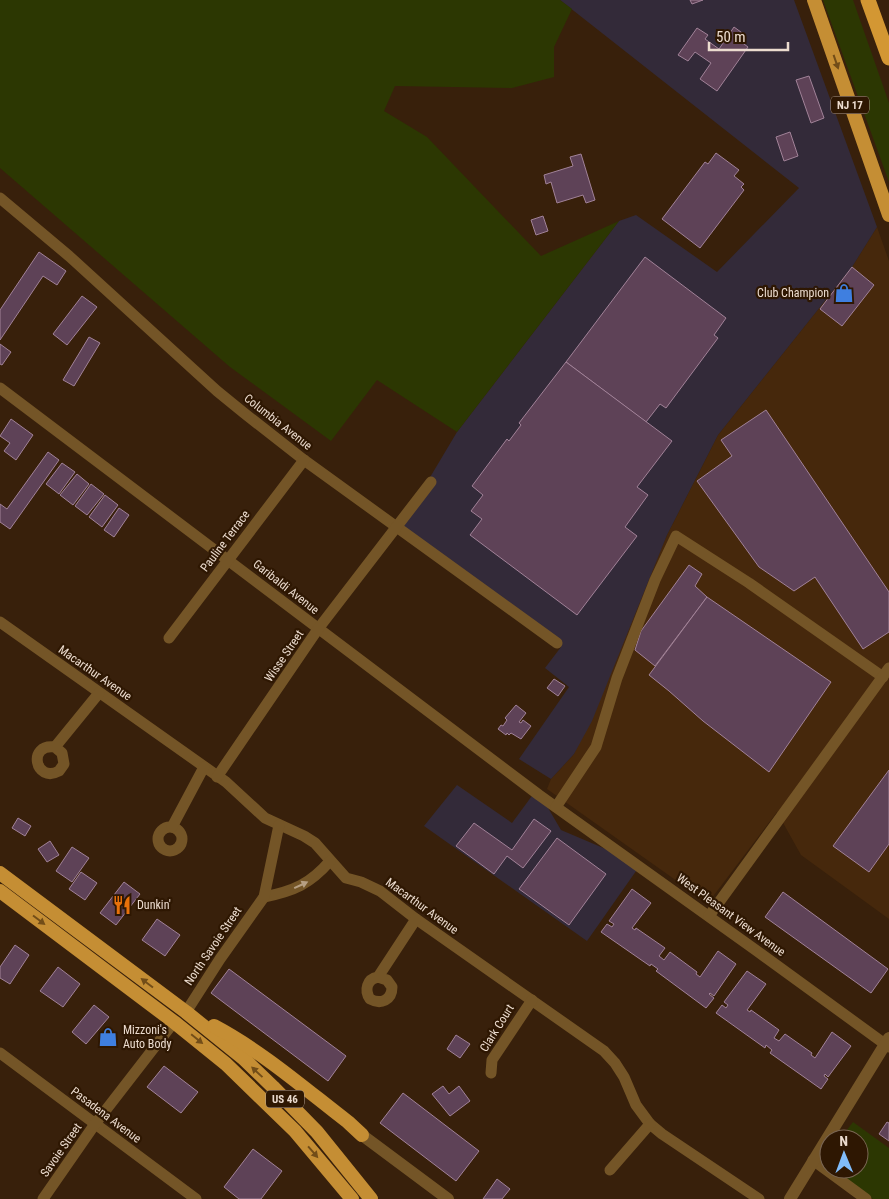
<svg xmlns="http://www.w3.org/2000/svg" width="889" height="1199" viewBox="0 0 889 1199" font-family="'Roboto Condensed',sans-serif">
<style>
.built{fill:#46280c}
.industrial{fill:#332a39}
.green{fill:#2c3702}
.building{fill:#5e4257;stroke:#a18298}
.lines{fill:none;stroke-linecap:round;stroke-linejoin:round}
.minor{stroke:#745527;stroke-width:11}
.tertiary{stroke:#745527;stroke-width:12}
.trunk{stroke:#c58e34;stroke-width:14}
.motorway{stroke:#d39733;stroke-width:15}
.oneway{fill:#724d18}
.oneway2{fill:#b69f83}
.labels{text-anchor:middle;dominant-baseline:central;stroke-width:4.5;stroke-linejoin:round;paint-order:stroke}
.shield{fill:#2e1702;stroke:#b3a192;stroke-width:1}
.shield-label{font-size:11px;font-weight:bold;fill:#ecdccf}
.poi-label{font-size:12px;fill:#ecdccf;stroke:#2e1702;text-anchor:start}
.street-label{font-size:12px;fill:#ecdccf;stroke:#2e1702}
</style>
<rect width="100%" height="100%" fill="#38200b"/>
<path class="built" d="M877 227 889 261V919L801 855 777 812 708 903 547 789 551 779 574 754 667 535 718 435 852 267Z"/>
<g class="industrial">
<path d="M560 0H794L877 227 852 267 718 435 667 535 592 721 574 754 551 779 519 759 569 687 545 668 561 647 401 526 457 432 619 221 636 215 717 272 799 188Z"/>
<path d="M457 785 512 823 537 789 561 830 641 864 587 941 424 826Z"/>
</g>
<g class="green">
<path d="M0 0H560L572 9 554 47V77L512 88 395 86 384 111 427 137 541 256 619 221 457 432 377 380 331 441 230 367 0 168Z"/>
<path d="M823 0H853L889 103V182Z"/>
<path d="M853 1122 889 1148V1199H873L834 1169H859V1139H840Z"/>
</g>
<g class="building">
<path d="M690 0H703L692 4Z"/>
<path d="M734 27 745 35 740 41 748 47 717 91 700 79 711 63 695 52 688 61 678 55 697 28 708 35 705 39 719 49Z"/>
<path d="M809 76 824 118 811 123 796 80Z"/>
<path d="M790 132 798 156 784 161 776 137Z"/>
<path d="M716 153 739 170 734 176 744 184 741 187 744 190 700 248 662 219 705 162 708 164Z"/>
<path d="M581 154 595 200 586 203 583 195 557 203 551 182 546 184 544 175 573 166 570 157Z"/>
<path d="M543 216 548 231 536 235 531 220Z"/>
<path d="M39 252 66 271 57 285 43 276 0 340V310Z"/>
<path d="M645 257 726 318 714 335 718 338 666 408 660 404 646 422 566 362Z"/>
<path d="M852 267 874 285 842 326 820 309Z"/>
<path d="M82 296 97 307 67 345 53 334Z"/>
<path d="M89 337 100 343 74 386 63 380Z"/>
<path d="M0 344 11 352 2 365 0 364Z"/>
<path d="M566 362 672 441 637 487 648 495 625 527 637 536 577 615 470 535 482 519 471 511 483 495 472 486 507 439 509 441 521 425 519 423Z"/>
<path d="M766 410 889 592V632L863 649 815 577 794 591 759 567 697 481 732 456 721 440Z"/>
<path d="M11 419 33 435 16 460 4 451 10 443 0 436Z"/>
<path d="M48 452 59 460 10 529 0 522V504L7 509Z"/>
<path d="M62 463 75 472 59 494 46 484Z"/>
<path d="M77 474 89 484 73 505 60 495Z"/>
<path d="M91 484 104 494 87 515 75 506Z"/>
<path d="M105 495 118 505 102 527 89 517Z"/>
<path d="M119 508 129 515 114 537 104 530Z"/>
<path d="M689 565 702 574 695 586 707 597 655 666 635 650 641 631Z"/>
<path d="M707 597 831 682 769 772 703 721 669 691 649 675Z"/>
<path d="M554 679 565 686 558 696 547 688Z"/>
<path d="M516 705 526 713 519 722 521 723 523 720 531 726 521 739 511 733 509 735 507 733 506 735 498 729 501 725 503 726 507 720 505 718Z"/>
<path d="M889 770V844L869 872 833 846Z"/>
<path d="M18 818 31 826 25 836 12 828Z"/>
<path d="M534 819 551 831 523 868 507 856 494 874 456 846 474 823 512 850Z"/>
<path d="M557 838 606 874 569 925 519 889Z"/>
<path d="M50 841 59 855 47 862 38 849Z"/>
<path d="M72 847 89 858 72 882 56 871Z"/>
<path d="M81 872 97 883 85 900 69 889Z"/>
<path d="M124 882 140 894 116 925 100 913Z"/>
<path d="M632 889 651 903 632 928 635 930 636 928 665 948 659 956 664 960 670 952 697 972 696 974 700 977 718 951 736 964 714 996 710 993 709 994 714 998 706 1008 656 971 658 969 651 964 650 966 601 932 607 924 612 927 614 924 609 921Z"/>
<path d="M783 892 888 969 871 993 765 917Z"/>
<path d="M157 919 180 935 165 956 142 940Z"/>
<path d="M15 945 29 955 10 984 0 978V967Z"/>
<path d="M58 967 80 984 63 1007 40 991Z"/>
<path d="M229 969 346 1056 328 1081 211 993Z"/>
<path d="M747 971 766 984 747 1010 750 1012 751 1010 779 1030 774 1038 779 1041 785 1034 812 1053 811 1055 815 1058 832 1032 851 1046 828 1077 825 1074 824 1076 828 1079 821 1089 770 1053 772 1050 766 1045 765 1048 716 1013 722 1005 726 1008 728 1005 724 1002Z"/>
<path d="M94 1005 109 1017 86 1044 72 1032Z"/>
<path d="M456 1035 470 1044 460 1058 447 1049Z"/>
<path d="M164 1066 198 1092 181 1113 147 1087Z"/>
<path d="M443 1086 449 1094 459 1086 470 1101 450 1116 432 1094Z"/>
<path d="M403 1093 479 1151 456 1181 380 1123Z"/>
<path d="M887 1122 889 1123V1141L879 1134Z"/>
<path d="M253 1149 282 1171 261 1199H239L224 1187Z"/>
<path d="M497 1179 510 1189 502 1199H483Z"/>
</g>
<g class="lines">
<g class="minor">
<path d="M0 198 69 256 217 391 244 413 304 460 557 643"/>
<path d="M0 388 539 795 757 951 889 1047"/>
<path d="M0 622 226 782 265 818 304 836 315 843 346 878 361 882 380 891 416 919 604 1051 615 1063 624 1077 636 1105 650 1124 662 1134 759 1199"/>
<path d="M169 638 304 460"/>
<path d="M55 747 62 753 64 764 59 771C35 784 27 743 55 747L99 693"/>
<path d="M217 777 318 629 431 482"/>
<path d="M556 807 596 747 617 678 655 580 676 536 749 583 883 677"/>
<circle cx="170" cy="839" r="12"/>
<path d="M172 827 204 767"/>
<path d="M264 897C294 891 310 884 330 861"/>
<path d="M709 916 889 668"/>
<path d="M378 977 387 980 392 987C392 1000 381 1005 370 999 364 990 367 979 378 977L416 919"/>
<path d="M186 1012 220 959 264 897 279 825"/>
<path d="M0 1053 196 1199"/>
<path d="M491 1073 492 1060 532 1000"/>
<path d="M813 1160 866 1199"/>
<path d="M610 1170 650 1124"/>
<path d="M43 1199 95 1124 174 1022"/>
</g>
<g class="tertiary">
<path d="M362 1135 448 1199"/>
<path d="M790 1199 889 1038"/>
</g>
<g class="trunk">
<path d="M814 0 889 215"/>
<path d="M0 873 186 1012 243 1058 273 1087 317 1132 371 1199"/>
<path d="M0 891 174 1022 226 1064 295 1131 352 1199"/>
<path d="M214 1026C263 1052 305 1089 348 1122L362 1135"/>
</g>
<path class="motorway" d="M868 0 889 58"/>
</g>
<defs><path id="oneway-solid" d="M-6-.8H1V-3.2L6.5 0L1 3.2V.8H-6Z" transform="scale(1.25)"/></defs>
<g class="oneway">
<use href="#oneway-solid" transform="translate(836 62) rotate(71)"/>
<use href="#oneway-solid" transform="translate(39 920) rotate(37)"/>
<use href="#oneway-solid" transform="translate(147 983) rotate(-143)"/>
<use href="#oneway-solid" transform="translate(197 1039) rotate(39)"/>
<use href="#oneway-solid" transform="translate(257 1072) rotate(-137)"/>
<use href="#oneway-solid" transform="translate(313 1152) rotate(49)"/>
</g>
<use class="oneway2" href="#oneway-solid" transform="translate(301 885) rotate(-25)"/>
<defs>
<g id="shop-bare" transform="scale(1.5)"><path d="M-5-2.5h2.3a2.7 3.5 0 0 1 5.4 0H5L5.5 6h-11ZM-1.5-2.5h3a1.5 2.3 0 0 0-3 0Z" fill="#3f7fe0" stroke="#2e1702" stroke-width="2.5" paint-order="stroke"/></g>
<g id="restaurant-bare" transform="scale(1.5)"><path d="M-5-6h1v4h1v-4h1v4h1v-4h1v5L-1.5 .5V6h-2V.5L-5-1ZM5-6V6H3V1.5H1.5Q1.5-4 5-6Z" fill="#e8710a" stroke="#2e1702" stroke-width="2.5" paint-order="stroke"/></g>
</defs>
<g fill-rule="evenodd">
<use href="#shop-bare" x="844" y="293"/>
<use href="#restaurant-bare" x="122" y="905"/>
<use href="#shop-bare" x="108" y="1037"/>
</g>
<g class="labels">
<g class="shield">
<rect x="831" y="96.5" width="38" height="17" rx="4"/>
<rect x="266" y="1090.5" width="38" height="17" rx="4"/>
</g>
<g class="shield-label">
<text x="850" y="105">NJ 17</text>
<text x="285" y="1099">US 46</text>
</g>
<g class="poi-label">
<text x="829" y="293" text-anchor="end">Club Champion</text>
<text x="137" y="905">Dunkin'</text>
<text x="123" y="1030">Mizzoni's<tspan x="123" dy="14">Auto Body</tspan></text>
</g>
<g class="street-label">
<text transform="translate(278 422) rotate(38)">Columbia Avenue</text>
<text transform="translate(225 541) rotate(-53)">Pauline Terrace</text>
<text transform="translate(286 587) rotate(38)">Garibaldi Avenue</text>
<text transform="translate(284 656) rotate(-56)">Wisse Street</text>
<text transform="translate(95 673) rotate(35)">Macarthur Avenue</text>
<text transform="translate(422 906) rotate(36)">Macarthur Avenue</text>
<text transform="translate(731 915) rotate(36)">West Pleasant View Avenue</text>
<text transform="translate(213 946) rotate(-56)">North Savoie Street</text>
<text transform="translate(497 1028) rotate(-58)">Clark Court</text>
<text transform="translate(106 1115) rotate(37)">Pasadena Avenue</text>
<text transform="translate(61 1150) rotate(-55)">Savoie Street</text>
</g>
</g>
<g transform="translate(844 1154) rotate(359)"><circle r="24" fill="#2e1702" stroke="#7a6654"/>
<path d="M0-4L9 19L0 12L-9 19Z" fill="#81bdfa"/>
<text y="-8" font-size="14" font-weight="bold" text-anchor="middle" fill="#ecdccf">N</text>
</g>
<path d="M709 42v8h79v-8" fill="none" stroke="#ecdccf" stroke-width="2.5"/>
<text x="716" y="42" font-size="15" fill="#ecdccf" stroke="#2e1702" stroke-width="4" paint-order="stroke">50 m</text>
</svg>
